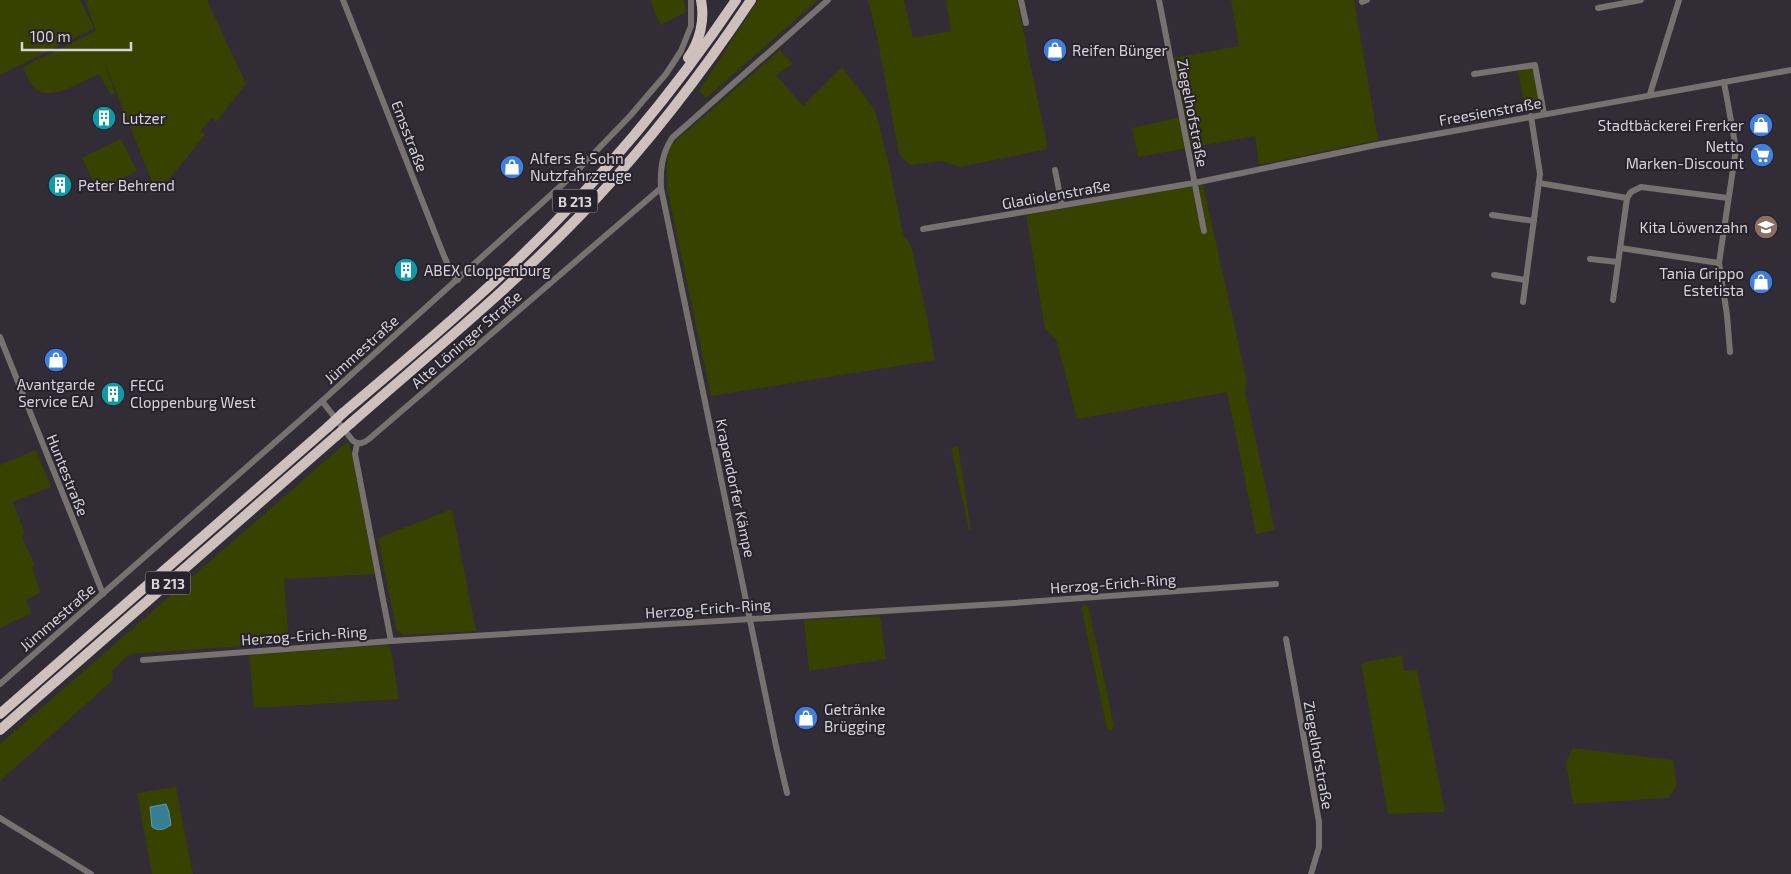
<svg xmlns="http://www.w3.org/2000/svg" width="1791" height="874" viewBox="0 0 1791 874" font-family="'Exo 2',sans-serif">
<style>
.green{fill:#374100}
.water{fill:#367e93;stroke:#6698a8}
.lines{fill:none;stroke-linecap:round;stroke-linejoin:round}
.minor{stroke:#77716f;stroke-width:6}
.trunk{stroke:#cec1bd;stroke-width:10}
.trunk-bridge{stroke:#cec1bd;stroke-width:10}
.labels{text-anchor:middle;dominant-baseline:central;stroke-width:4;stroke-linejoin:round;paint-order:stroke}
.shield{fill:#27222b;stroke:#a29ea5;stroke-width:1}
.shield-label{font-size:14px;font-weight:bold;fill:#d6d3d9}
.poi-label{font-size:15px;fill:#d6d3d9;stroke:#27222b;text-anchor:start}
.street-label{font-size:15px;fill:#d6d3d9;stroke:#27222b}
</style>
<rect width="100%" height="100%" fill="#312c35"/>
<g class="green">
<path d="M0 0H80L94 28 0 75Z"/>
<path d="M85 0H207L246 84 216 122 211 118 201 131 205 135 157 194 104 61 115 93 111 95 99 74C82 81 45 106 32 85 28 79 26 73 23 67L96 31Z"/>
<path d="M650 0H684L686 12 660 25Z"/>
<path d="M758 0H818L706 98 699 91Z"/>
<path d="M868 0H904L913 38 951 31 946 0H1017L1048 149 960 167 940 161 910 165 899 154 877 37Z"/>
<path d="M1231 0H1354L1378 140 1259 165 1255 136 1138 157 1132 128 1184 116 1173 58 1239 46Z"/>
<path d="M780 50 793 64 776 75 803 106 842 67 875 110 889 164 903 234 911 245 925 307 935 360 711 396 667 188V158L672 144Z"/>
<path d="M1534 68 1542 108 1525 111 1518 71Z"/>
<path d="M121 139 137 171 99 192 82 158Z"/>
<path d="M1203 185 1247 381 1245 390 1275 530 1256 534 1227 392 1077 419 1056 339 1045 329 1026 215Z"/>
<path d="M348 441 352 454 375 574 284 579 289 643 130 654 112 671 113 680 0 781V744Z"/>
<path d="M957 446 959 452 971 530H969L951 448Z"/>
<path d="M36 450 51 487 13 502 24 531 22 538 35 565 32 567 38 584 40 593 26 600 32 613 0 628V465Z"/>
<path d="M452 509 476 631 403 635 396 629 378 538Z"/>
<path d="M1088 605 1114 725 1111 731 1107 729 1081 606Z"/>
<path d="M880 616 886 659 809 671 804 620Z"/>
<path d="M387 645 391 650 399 699 254 708 249 655Z"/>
<path d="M1402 655 1404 671 1417 670 1445 812 1388 814 1361 663Z"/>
<path d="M1573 748 1673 760 1677 786 1668 798 1573 804 1566 762Z"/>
<path d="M176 787 193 874H152L137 793Z"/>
</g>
<path class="water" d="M166 804 169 812 171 825C165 829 159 832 152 827L150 807Z"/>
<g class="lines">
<g class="minor">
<path d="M343 0 444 256 452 274 458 280"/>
<path d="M1021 0 1026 23"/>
<path d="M1159 0 1204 231"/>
<path d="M1362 2 1367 0"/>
<path d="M1598 8 1641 0"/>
<path d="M1474 74 1535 65 1544 114"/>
<path d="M1724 82 1736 149 1719 263 1727 315 1730 352"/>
<path d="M1650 94 1679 0"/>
<path d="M1055 170 1062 205"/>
<path d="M1539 183 1627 198"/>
<path d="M661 188 776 746 787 793"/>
<path d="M1492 215 1534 221"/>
<path d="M923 229 1194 183 1376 145 1791 70"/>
<path d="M1620 248 1719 263"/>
<path d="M1590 259 1618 262"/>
<path d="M1494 275 1526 280"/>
<path d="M1613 300 1627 198 1631 192 1641 187 1728 198"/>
<path d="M1523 302 1540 174 1531 116"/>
<path d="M0 337 103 594"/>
<path d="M322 401 353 441C360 445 364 443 369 439L661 188C660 169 662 154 672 138L828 0"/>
<path d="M357 444 355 454 391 641"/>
<path d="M1286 639 1319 822V847L1311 874"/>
<path d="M143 660 391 641 1014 603 1276 584"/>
<path d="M0 684 322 401 574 174 630 116 666 74 681 51 691 26V0"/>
<path d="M0 818 91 874"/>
</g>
<g class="trunk">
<path d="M688 58C700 41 705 20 701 0"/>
<path d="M343 413C401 364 459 315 514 263 597 184 672 95 736 0"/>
<path d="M351 423C433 351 518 282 592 203 651 140 703 72 751 0"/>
<path d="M0 714 328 427"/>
<path d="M0 730 336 436"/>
</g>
<g class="trunk-bridge">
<path d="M328 427 343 413"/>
<path d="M336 436 351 423"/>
</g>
</g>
<defs>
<g id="shop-disc" transform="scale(1.25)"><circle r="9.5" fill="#3f7fe0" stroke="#27222b"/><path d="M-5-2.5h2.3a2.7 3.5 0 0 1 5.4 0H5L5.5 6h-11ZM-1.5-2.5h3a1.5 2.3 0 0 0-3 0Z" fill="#fff"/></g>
<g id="building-disc" transform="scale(1.25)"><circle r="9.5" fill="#0f9aa8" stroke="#27222b"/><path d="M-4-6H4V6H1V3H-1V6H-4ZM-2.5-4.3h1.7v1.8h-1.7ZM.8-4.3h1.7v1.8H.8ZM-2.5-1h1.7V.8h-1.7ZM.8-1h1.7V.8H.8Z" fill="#fff"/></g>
<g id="supermarket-disc" transform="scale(1.25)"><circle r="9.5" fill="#3f7fe0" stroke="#27222b"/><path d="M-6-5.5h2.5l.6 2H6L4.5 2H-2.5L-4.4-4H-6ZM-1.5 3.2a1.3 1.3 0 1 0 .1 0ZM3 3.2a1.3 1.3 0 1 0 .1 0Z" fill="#fff"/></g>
<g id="school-disc" transform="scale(1.25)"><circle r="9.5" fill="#8d6e63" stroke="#27222b"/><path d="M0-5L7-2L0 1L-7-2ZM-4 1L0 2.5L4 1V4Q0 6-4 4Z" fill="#fff"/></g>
</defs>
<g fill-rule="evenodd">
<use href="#shop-disc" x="1055" y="50"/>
<use href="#building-disc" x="104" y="118"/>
<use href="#shop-disc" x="1761" y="125"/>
<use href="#supermarket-disc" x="1762" y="155"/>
<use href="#shop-disc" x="512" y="167"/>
<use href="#building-disc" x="60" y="185"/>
<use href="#school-disc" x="1766" y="227"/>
<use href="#building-disc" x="406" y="270"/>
<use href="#shop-disc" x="1761" y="282"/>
<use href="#shop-disc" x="56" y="360"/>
<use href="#building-disc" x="113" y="394"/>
<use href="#shop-disc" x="806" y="718"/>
</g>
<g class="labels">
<g class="shield">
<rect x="552.5" y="189.5" width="45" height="23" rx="4"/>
<rect x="145.5" y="571.5" width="45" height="23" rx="4"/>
</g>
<g class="shield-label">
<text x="575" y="201">B 213</text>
<text x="168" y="583">B 213</text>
</g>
<g class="poi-label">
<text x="1072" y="50">Reifen Bünger</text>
<text x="122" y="118">Lutzer</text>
<text x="1744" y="125" text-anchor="end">Stadtbäckerei Frerker</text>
<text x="1744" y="146" text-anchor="end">Netto<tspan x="1744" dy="17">Marken-Discount</tspan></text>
<text x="530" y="158">Alfers &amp; Sohn<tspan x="530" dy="17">Nutzfahrzeuge</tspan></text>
<text x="78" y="185">Peter Behrend</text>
<text x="1748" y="227" text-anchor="end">Kita Löwenzahn</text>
<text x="424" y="270">ABEX Cloppenburg</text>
<text x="1744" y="273" text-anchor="end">Tania Grippo<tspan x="1744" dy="17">Estetista</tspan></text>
<text x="56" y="384" text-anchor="middle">Avantgarde<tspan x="56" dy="17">Service EAJ</tspan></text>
<text x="130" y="385">FECG<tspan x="130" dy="17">Cloppenburg West</tspan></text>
<text x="824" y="709">Getränke<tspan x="824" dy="17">Brügging</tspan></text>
</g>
<g class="street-label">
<text transform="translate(1490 111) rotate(-10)">Freesienstraße</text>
<text transform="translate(1193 113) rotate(79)">Ziegelhofstraße</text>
<text transform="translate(410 136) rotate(69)">Emsstraße</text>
<text transform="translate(1056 194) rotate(-10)">Gladiolenstraße</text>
<text transform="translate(466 339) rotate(-41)">Alte Löninger Straße</text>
<text transform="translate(361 349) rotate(-42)">Jümmestraße</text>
<text transform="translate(68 475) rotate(68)">Huntestraße</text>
<text transform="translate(736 488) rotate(78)">Krapendorfer Kämpe</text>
<text transform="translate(1113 583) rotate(-4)">Herzog-Erich-Ring</text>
<text transform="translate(708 608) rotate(-4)">Herzog-Erich-Ring</text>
<text transform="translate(57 617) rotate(-41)">Jümmestraße</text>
<text transform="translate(304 635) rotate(-4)">Herzog-Erich-Ring</text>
<text transform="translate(1319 755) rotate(80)">Ziegelhofstraße</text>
</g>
</g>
<path d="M22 42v8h109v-8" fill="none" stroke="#d6d3d9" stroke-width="2.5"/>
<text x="30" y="42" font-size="15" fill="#d6d3d9" stroke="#27222b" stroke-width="4" paint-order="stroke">100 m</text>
</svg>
